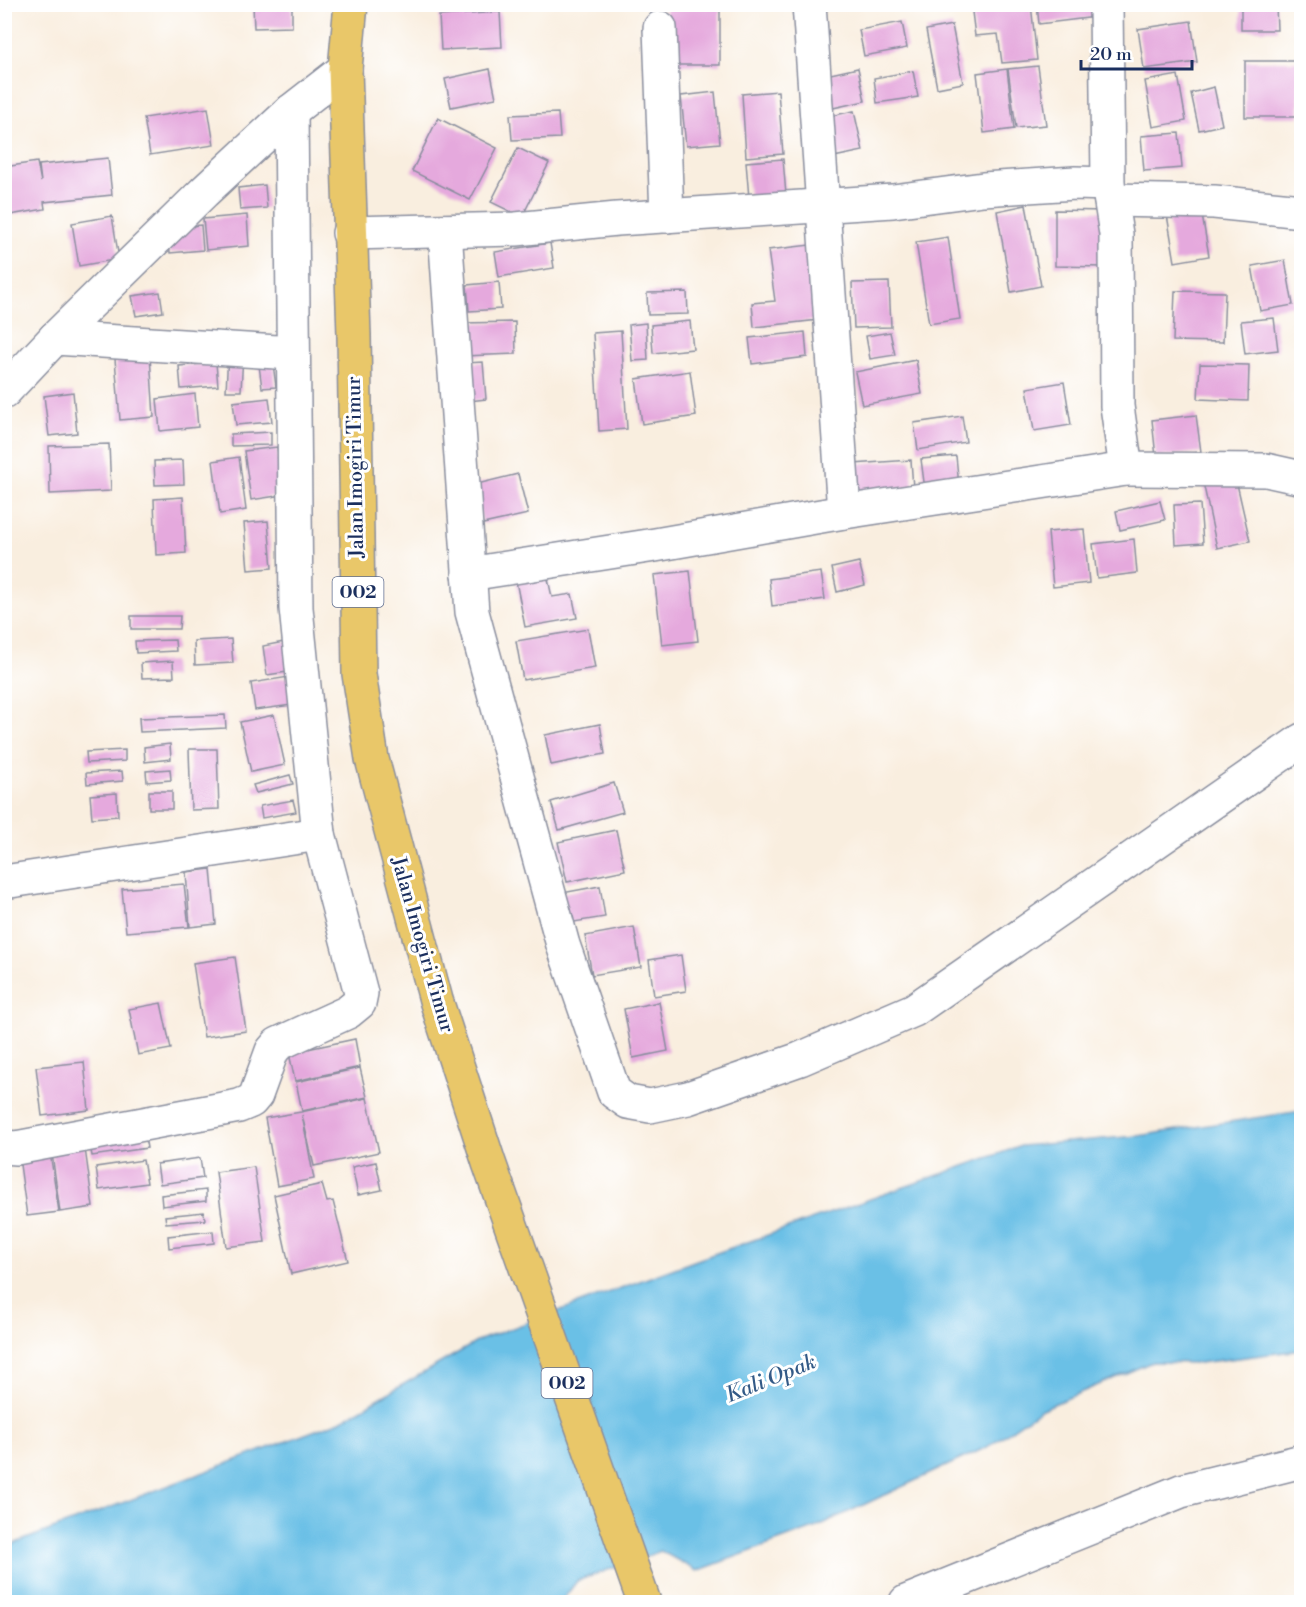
<svg xmlns="http://www.w3.org/2000/svg" width="1306" height="1607" viewBox="0 0 1306 1607" font-family="'Libre Bodoni',serif">
<style>
.water{fill:#6ac0e6;stroke:#4278a2;stroke-width:1.5}
.building{fill:#e5a9dd}
.lines{fill:none;stroke-linecap:round;stroke-linejoin:round}
.minor-casing{stroke:#8a8e9e;stroke-width:36}
.major-casing{stroke:#8a8e9e;stroke-width:36}
.minor{stroke:#fff;stroke-width:33}
.major{stroke:#e9c769;stroke-width:33}
.labels{text-anchor:middle;dominant-baseline:central;stroke-width:6;stroke-linejoin:round;paint-order:stroke}
.shield{fill:#fff;stroke:#5f6d8e;stroke-width:1.5}
.shield-label{font-size:18px;font-weight:bold;fill:#1b2f5e}
.street-label{font-size:20px;fill:#1b2f5e;stroke:#fff}
.water-label{font-size:21px;font-style:italic;fill:#335a87;stroke:#fff}
</style>
<rect width="100%" height="100%" fill="#fff"/>
<filter id="ink" filterUnits="userSpaceOnUse"><feTurbulence type="fractalNoise" baseFrequency=".0167" numOctaves="2"/><feDisplacementMap in="SourceGraphic" scale="12" xChannelSelector="R" yChannelSelector="G"/><feConvolveMatrix kernelMatrix="1 2 1 2 8 2 1 2 1" color-interpolation-filters="sRGB"/></filter>
<filter id="wash" filterUnits="userSpaceOnUse"><feTurbulence type="fractalNoise" baseFrequency=".008" numOctaves="4" result="noise"/><feDisplacementMap in="SourceGraphic" scale="24" xChannelSelector="R" yChannelSelector="G"/><feGaussianBlur stdDeviation="1.35" result="paint"/><feColorMatrix in="noise" values="0 0 0 0 0 0 0 0 0 0 0 0 0 0 0 0 0 1.4 0 .05"/><feComposite in="paint" operator="in"/></filter>
<g filter="url(#wash)">
<rect width="100%" height="100%" fill="#f9eedf"/>
<path class="water" d="M1301 1111V1350L1199 1363 1152 1362 1042 1409 987 1447 814 1528 697 1571 661 1551 577 1581 561 1602H5V1547L340 1421 480 1340 694 1261 1021 1146 1138 1136Z"/>
<g id="blocks">
<g class="building">
<rect x="666" y="4" width="54" height="61"/>
<path d="M971 4H1031L1037 60 1002 63 998 34 975 36Z"/>
<path d="M1037 4H1103L1104 16 1039 24Z"/>
<path d="M1143 4H1158V6L1143 9Z"/>
<path d="M1241 4H1276L1277 30H1241Z"/>
<path d="M253 5H292V27L254 28Z"/>
<path d="M500 12 502 47 441 50 439 16Z"/>
<path d="M1191 21 1197 62 1144 69 1138 29Z"/>
<path d="M902 22 907 48 864 56 859 30Z"/>
<path d="M952 25 963 83 937 88 926 30Z"/>
<rect x="1245" y="61" width="54" height="56"/>
<path d="M1038 66 1046 125 1016 128 1008 69Z"/>
<path d="M858 68 865 101 833 108 826 75Z"/>
<path d="M490 69 496 98 451 107 445 79Z"/>
<path d="M1007 69 1014 129 984 133 977 73Z"/>
<path d="M913 71 918 97 877 103 874 78Z"/>
<path d="M1178 75 1186 121 1153 127 1145 81Z"/>
<path d="M1214 87 1222 125 1199 130 1191 93Z"/>
<path d="M778 91 783 154 746 157 742 94Z"/>
<path d="M715 92 720 143 686 146 681 96Z"/>
<path d="M208 108 214 145 150 155 144 118Z"/>
<path d="M854 111 863 151 829 158 821 118Z"/>
<path d="M558 113 560 138 512 140 510 115Z"/>
<path d="M438 118 497 148 470 200 412 171Z"/>
<path d="M1179 133 1182 168 1144 171 1141 136Z"/>
<path d="M518 148 549 163 522 217 491 202Z"/>
<path d="M108 158 112 195 44 202 45 209 4 216V167L37 162 41 182 39 165Z"/>
<path d="M783 159 786 195 749 198 746 162Z"/>
<path d="M265 185 267 208 240 210 238 188Z"/>
<path d="M1200 203 1209 256 1175 262 1166 209Z"/>
<path d="M1026 205 1041 286 1011 292 997 211Z"/>
<path d="M1055 210 1104 211V267L1055 266Z"/>
<path d="M247 215 249 246 206 250 203 219Z"/>
<path d="M112 216 119 259 79 266 72 223Z"/>
<path d="M201 225 203 250 170 253 168 228Z"/>
<path d="M948 237 960 319 929 324 916 242Z"/>
<path d="M550 243 554 268 499 277 495 252Z"/>
<path d="M810 245 819 320 754 327 752 303 775 301 768 250Z"/>
<path d="M1285 260 1293 305 1260 311 1252 266Z"/>
<path d="M499 282 501 309 469 311 467 285Z"/>
<path d="M889 282 891 327 854 328 852 283Z"/>
<path d="M1175 291 1225 292 1223 342 1173 341Z"/>
<path d="M160 292 163 312 136 316 132 296Z"/>
<path d="M687 292 688 314 648 315 647 293Z"/>
<path d="M1274 318 1278 350 1245 354 1241 321Z"/>
<path d="M690 321 693 349 653 353 651 325Z"/>
<path d="M515 322 516 354 462 356V323Z"/>
<path d="M646 323 648 360 632 361 629 325Z"/>
<path d="M621 331 627 429 599 431 593 333Z"/>
<path d="M805 332 807 357 752 364 749 338Z"/>
<path d="M890 332 895 355 870 359 866 336Z"/>
<path d="M228 353 243 354 241 391H226Z"/>
<path d="M150 356 154 417 120 420 115 359Z"/>
<path d="M272 356 276 387 262 388 258 358Z"/>
<path d="M916 360 922 394 862 405 855 372Z"/>
<path d="M483 362 486 399 469 401 466 363Z"/>
<path d="M216 363 218 386 181 389 179 366Z"/>
<path d="M1200 364 1249 365 1248 401 1198 399Z"/>
<path d="M690 371 696 416 642 424 636 379Z"/>
<path d="M1064 382 1071 425 1034 431 1027 388Z"/>
<path d="M73 392 77 433 49 436 44 396Z"/>
<path d="M195 394 198 427 160 431 157 399Z"/>
<path d="M269 398 272 422 236 425 233 402Z"/>
<path d="M1196 415 1201 452 1156 457 1152 420Z"/>
<path d="M962 416 966 442 918 450 914 423Z"/>
<path d="M271 432V445L231 446V434Z"/>
<path d="M109 444 111 491 50 494 49 446Z"/>
<path d="M277 447 283 495 251 500 244 451Z"/>
<path d="M956 456 959 486 925 490 921 459Z"/>
<path d="M239 457 246 510 220 514 213 461Z"/>
<path d="M183 460 184 484 155 485 154 461Z"/>
<path d="M911 460 913 488 856 493 853 464Z"/>
<path d="M518 474 528 514 483 524 473 485Z"/>
<path d="M1235 475 1250 541 1217 548 1203 482Z"/>
<path d="M183 497 186 553 156 555 154 499Z"/>
<path d="M1160 501 1165 520 1120 530 1116 511Z"/>
<path d="M1200 504 1203 543 1176 545 1174 505Z"/>
<path d="M268 521 272 568 248 570 244 523Z"/>
<path d="M1084 529 1089 583 1053 587 1048 532Z"/>
<path d="M1134 539 1137 573 1097 578 1093 544Z"/>
<path d="M859 562 865 585 837 592 832 568Z"/>
<path d="M546 570 552 597 572 594 577 618 525 627 515 576Z"/>
<path d="M690 571 698 641 662 645 654 575Z"/>
<path d="M821 572 825 599 772 606 769 579Z"/>
<path d="M131 616H180L179 629H131Z"/>
<path d="M588 629 595 668 523 680 516 641Z"/>
<path d="M231 639 233 663 195 665 194 641Z"/>
<path d="M175 640 176 651 136 653 135 641Z"/>
<path d="M289 641 294 671 267 675 263 646Z"/>
<path d="M173 661 174 677 142 678 141 663Z"/>
<path d="M295 676 299 704 255 710 251 683Z"/>
<path d="M225 715 226 728 140 732 139 718Z"/>
<path d="M274 715 285 765 251 772 240 722Z"/>
<path d="M600 724 605 754 551 765 545 735Z"/>
<path d="M170 744 171 759 145 762 144 747Z"/>
<path d="M189 749H217L219 809 191 810Z"/>
<path d="M125 750V761L87 763 86 752Z"/>
<path d="M170 769 171 780 147 782 146 771Z"/>
<path d="M122 771 123 781 87 784 86 773Z"/>
<path d="M290 775 293 784 256 793 253 785Z"/>
<path d="M614 783 623 812 559 830 551 802Z"/>
<rect x="149" y="791" width="23" height="18"/>
<path d="M117 793 118 816 92 818 90 795Z"/>
<path d="M293 800 296 812 262 818 260 806Z"/>
<path d="M616 830 625 870 567 882 558 842Z"/>
<path d="M211 869 216 924 190 927 186 872Z"/>
<path d="M184 884 189 927 126 932 122 889Z"/>
<path d="M600 886 605 917 568 923 562 893Z"/>
<path d="M634 927 641 967 592 975 585 936Z"/>
<path d="M681 955 686 991 654 996 649 960Z"/>
<path d="M235 957 246 1031 204 1037 193 963Z"/>
<path d="M659 1002 668 1051 633 1058 624 1009Z"/>
<path d="M161 1003 171 1049 138 1055 129 1009Z"/>
<path d="M355 1039 360 1067 295 1081 289 1053Z"/>
<path d="M84 1062 89 1110 42 1116 36 1067Z"/>
<path d="M360 1068 367 1097 302 1111 296 1082Z"/>
<path d="M367 1098 379 1152 314 1166 302 1115 314 1179 277 1186 265 1118 301 1112Z"/>
<path d="M144 1131 147 1148 92 1156 89 1140Z"/>
<path d="M84 1141 93 1207 60 1212 51 1146Z"/>
<path d="M49 1146 59 1212 27 1216 18 1150Z"/>
<path d="M200 1158 203 1178 160 1184 157 1164Z"/>
<path d="M143 1160 147 1183 99 1190 96 1167Z"/>
<path d="M376 1162 382 1190 358 1195 352 1167Z"/>
<path d="M254 1167 265 1242 226 1247 216 1172Z"/>
<path d="M322 1184 327 1202 333 1201 348 1261 291 1274 274 1195Z"/>
<path d="M206 1190V1201L162 1206 161 1195Z"/>
<path d="M204 1212 205 1220 166 1223 165 1216Z"/>
<path d="M213 1231 214 1243 169 1248 168 1236Z"/>
</g>
</g>
</g>
<g filter="url(#ink)">
<use href="#blocks" fill-opacity="0" stroke="#8a8e9e" stroke-width="1.5"/>
<g class="lines">
<g class="minor-casing">
<g id="minor">
<path d="M809 4 844 512"/>
<path d="M1106 4 1108 184 1116 234 1117 406 1126 469 1266 470 1302 478"/>
<path d="M660 28 667 216"/>
<path d="M1111 200 1214 202 1302 211"/>
<path d="M445 231 472 612 563 945 614 1092 628 1102 650 1106 688 1098 800 1059 914 1010 1302 740"/>
<path d="M349 233 516 229 617 219 893 201 983 189 1075 183 1108 184"/>
<path d="M55 338 293 353"/>
<path d="M4 392 55 338 204 192 291 111 345 69"/>
<path d="M469 574 655 545 844 512 1126 469"/>
<path d="M4 882 319 834"/>
<path d="M4 1147 16 1148 239 1106 251 1101 256 1095 272 1051 278 1044 348 1012 359 1003 361 993 319 834 296 608 291 111"/>
<path d="M906 1602 1181 1491 1302 1461"/>
</g>
</g>
<g class="major-casing">
<path id="major" d="M351 4 345 69 354 335 359 674 372 759 436 1000 489 1163 644 1602"/>
</g>
<use href="#minor" class="minor"/>
<use href="#major" class="major"/>
</g>
</g>
<g class="labels">
<g class="shield">
<rect x="332.5" y="577" width="51" height="30" rx="4.5"/>
<rect x="541.5" y="1368" width="51" height="30" rx="4.5"/>
</g>
<g class="shield-label">
<text x="358" y="592">002</text>
<text x="567" y="1383">002</text>
</g>
<g class="street-label">
<text transform="translate(356 467) rotate(-91)">Jalan Imogiri Timur</text>
<text transform="translate(422 945) rotate(74)">Jalan Imogiri Timur</text>
</g>
<g class="water-label">
<text transform="translate(771 1379) rotate(-22)">Kali Opak</text>
</g>
</g>
<rect width="1306" height="1607" fill="none" stroke="#fff" stroke-width="24"/>
<path d="M1081 60v9h111v-9" fill="none" stroke="#1b2f5e" stroke-width="3"/>
<text x="1090" y="60" font-size="18" fill="#1b2f5e" stroke="#ffffff" stroke-width="4.5" paint-order="stroke">20 m</text>
</svg>
